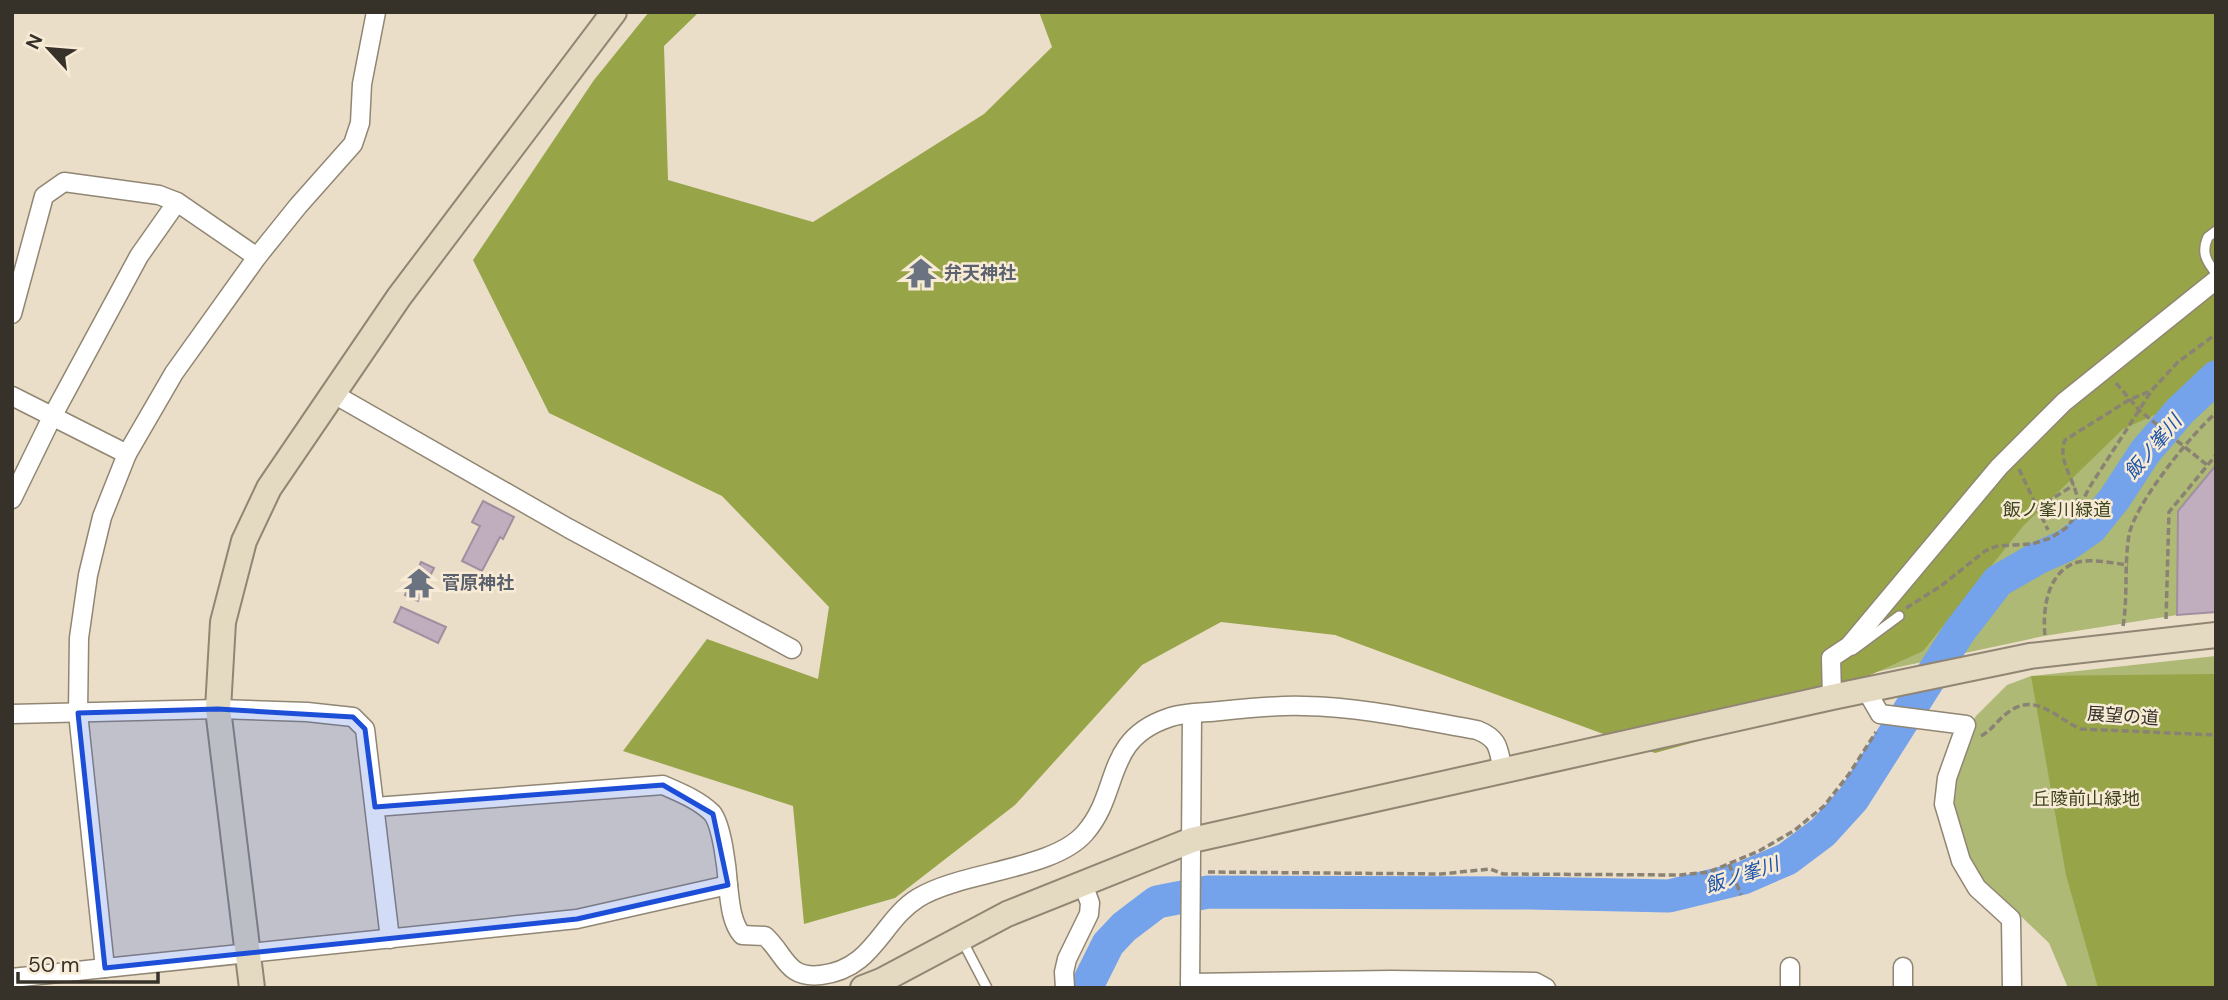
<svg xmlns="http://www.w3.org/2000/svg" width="2228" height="1000" viewBox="0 0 2228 1000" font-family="'DM Sans','Noto Sans JP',sans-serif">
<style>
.green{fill:#adb974}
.forest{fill:#97a448}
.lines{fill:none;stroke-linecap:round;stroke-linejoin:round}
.river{stroke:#74a2eb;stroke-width:33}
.building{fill:#c0adbd;stroke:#a18f9f;stroke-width:2}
.lane-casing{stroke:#918673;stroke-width:12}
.street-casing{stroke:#918673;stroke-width:21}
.secondary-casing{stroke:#918673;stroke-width:28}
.path{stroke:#8a8274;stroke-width:3.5;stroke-dasharray:7 3.5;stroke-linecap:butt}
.lane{stroke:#fff;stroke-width:9}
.street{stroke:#fff;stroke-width:18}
.secondary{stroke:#e4dac2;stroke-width:24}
.marked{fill:#1d4ed8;fill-opacity:0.2;stroke:#1d4ed8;stroke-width:5;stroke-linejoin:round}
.labels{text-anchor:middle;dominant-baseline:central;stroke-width:5;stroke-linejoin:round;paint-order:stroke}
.worship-label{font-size:18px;font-weight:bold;fill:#5b616d;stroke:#f7ebd6;text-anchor:start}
.park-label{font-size:18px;fill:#3e441d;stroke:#f7ebd6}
.street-label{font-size:18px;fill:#363129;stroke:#f7ebd6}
.water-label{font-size:19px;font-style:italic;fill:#1c53a9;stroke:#f7ebd6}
</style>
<rect width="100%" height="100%" fill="#eadec9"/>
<g class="green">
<path d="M2216 128V465L2178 511 2177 615 2044 636 1791 690Z"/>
<path d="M2216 656V988H2068L2049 943 1981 878 1968 854 1952 800 1953 780 1968 730 1976 716 2007 685 2031 676Z"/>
</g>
<g class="forest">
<path d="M649 12H699L664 46 668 180 813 222 984 114 1052 47 1039 12H2216V387L2123 429 2024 525 1923 651 1767 722 1655 753 1335 635 1221 622 1142 665 1015 805 895 898 804 924 793 806 623 751 707 639 818 679 829 607 722 496 549 413 473 260 594 80Z"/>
<path d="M2216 674V988H2098L2066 875 2031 676Z"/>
</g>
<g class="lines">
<path class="river" d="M1086 988 1108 944 1124 927 1157 902 1208 892 1529 893 1669 896 1743 878 1787 859 1823 832 1853 799 1959 632 1998 581 2038 558 2065 546 2091 528 2115 498 2145 452 2180 411 2216 377"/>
</g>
<g class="building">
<path d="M2216 465V612L2177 615 2178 511Z"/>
<path d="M483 501 514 517 503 539 500 537 482 571 462 561 480 526 472 522Z"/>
<path d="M421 562 434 568 418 601 405 595Z"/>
<path d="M401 607 446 627 438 643 394 622Z"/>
</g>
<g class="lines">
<g class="lane-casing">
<g id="lane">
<path d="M2216 231 2208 237C2201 252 2206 261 2216 273"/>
<path d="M1853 650 1899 616"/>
<path d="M962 940 987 988"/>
</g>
</g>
<g class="street-casing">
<g id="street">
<path d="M12 314 44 196 64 182 159 195 177 202 257 257"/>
<path d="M332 393 568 528 792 649"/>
<path d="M12 396 127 454"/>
<path d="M12 499 52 417 139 256 177 202"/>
<path d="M1866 690 1880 714 1966 725 1947 778 1944 804 1961 861 1977 888 2011 919 2012 988"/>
<path d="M1832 697 1831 658 1849 646 1999 467 2064 402 2216 280"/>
<path d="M12 714 218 709 307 712 353 717 365 729 390 939"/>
<path d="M728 885C730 902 731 922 742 935L765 936C786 955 786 979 821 975 874 969 881 921 918 898 962 871 1053 870 1085 833 1121 792 1103 740 1168 718 1183 712 1203 713 1220 711 1248 708 1277 705 1304 706 1363 707 1420 720 1477 730 1500 739 1498 749 1503 771"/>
<path d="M1903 967V988"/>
<path d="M105 968 577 919 728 885C727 869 722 825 712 813 699 800 679 792 663 785L375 807"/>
<path d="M12 978 105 968 78 713 79 638 88 575 102 517 127 454 174 373 257 257 298 206 353 144 360 123 362 84 376 12"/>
<path d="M1190 983 1391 980 1535 982 1546 988"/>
<path d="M1065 988 1064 972 1067 959 1089 914 1090 903 1083 884"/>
<path d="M1190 988 1192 714"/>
<path d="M1790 988V967"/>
</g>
</g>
<g class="secondary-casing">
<g id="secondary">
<path d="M252 988 218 709 223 622 244 541 269 488 399 297 614 12"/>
<path d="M863 988 881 981 1007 914 1192 840 1832 697 2030 656 2216 635"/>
</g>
</g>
<g class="path">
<path d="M2116 383 2139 410 2207 465"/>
<path d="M2019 469 2048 530"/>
<path d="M2078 505C2078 483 2056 461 2065 440L2129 400 2150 391"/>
<path d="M2037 508 2074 485"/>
<path d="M1906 608 1941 586 1985 551 1997 546 2032 544 2051 538 2066 528 2074 518 2089 488 2152 390 2178 362 2216 334"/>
<path d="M2166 619 2169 512 2216 455"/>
<path d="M2123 626C2128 596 2124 565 2129 535 2135 504 2191 434 2216 413"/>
<path d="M2045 635C2042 606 2049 565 2084 561 2098 560 2114 563 2128 565"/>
<path d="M1981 736C1991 731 1997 721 2006 714 2035 690 2055 718 2081 729L2216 735"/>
<path d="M1729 864 1741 895"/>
<path d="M1208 872 1441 874 1490 869 1503 874 1680 875 1709 872 1759 851 1795 830 1824 806 1849 774 1876 732"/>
</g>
<use href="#lane" class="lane"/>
<use href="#street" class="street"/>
<use href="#secondary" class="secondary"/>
</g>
<path class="marked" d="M218 709 353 717 365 729 375 807 663 785 713 814 728 885 577 919 105 968 78 713Z"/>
<defs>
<g id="temple-bare" transform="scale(2.415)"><path d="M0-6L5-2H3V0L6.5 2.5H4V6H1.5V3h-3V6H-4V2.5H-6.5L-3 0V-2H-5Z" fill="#6b7280" stroke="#f7ebd6" stroke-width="2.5" paint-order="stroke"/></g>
</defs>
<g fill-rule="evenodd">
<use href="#temple-bare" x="921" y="273"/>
<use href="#temple-bare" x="419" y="583"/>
</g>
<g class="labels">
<g class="worship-label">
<text x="944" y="273">弁天神社</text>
<text x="442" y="583">菅原神社</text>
</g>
<g class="park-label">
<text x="2057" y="510">飯ノ峯川緑道</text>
<text x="2086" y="799">丘陵前山緑地</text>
</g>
<g class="street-label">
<text transform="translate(2123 716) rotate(4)">展望の道</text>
</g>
<g class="water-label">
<text transform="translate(2153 447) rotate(-50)">飯ノ峯川</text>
<text transform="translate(1742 875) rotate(-18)">飯ノ峯川</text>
</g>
</g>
<rect width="2228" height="1000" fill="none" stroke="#363129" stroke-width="28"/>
<g transform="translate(49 49) rotate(296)" stroke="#f7ebd6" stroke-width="5" paint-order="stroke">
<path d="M0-5L12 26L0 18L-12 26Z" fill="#363129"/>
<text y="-10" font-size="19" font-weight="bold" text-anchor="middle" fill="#363129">N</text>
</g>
<path d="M18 972v10h140v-10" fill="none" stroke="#363129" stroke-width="3.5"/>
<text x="28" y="972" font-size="21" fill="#363129" stroke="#f7ebd6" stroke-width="5" paint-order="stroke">50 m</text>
</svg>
